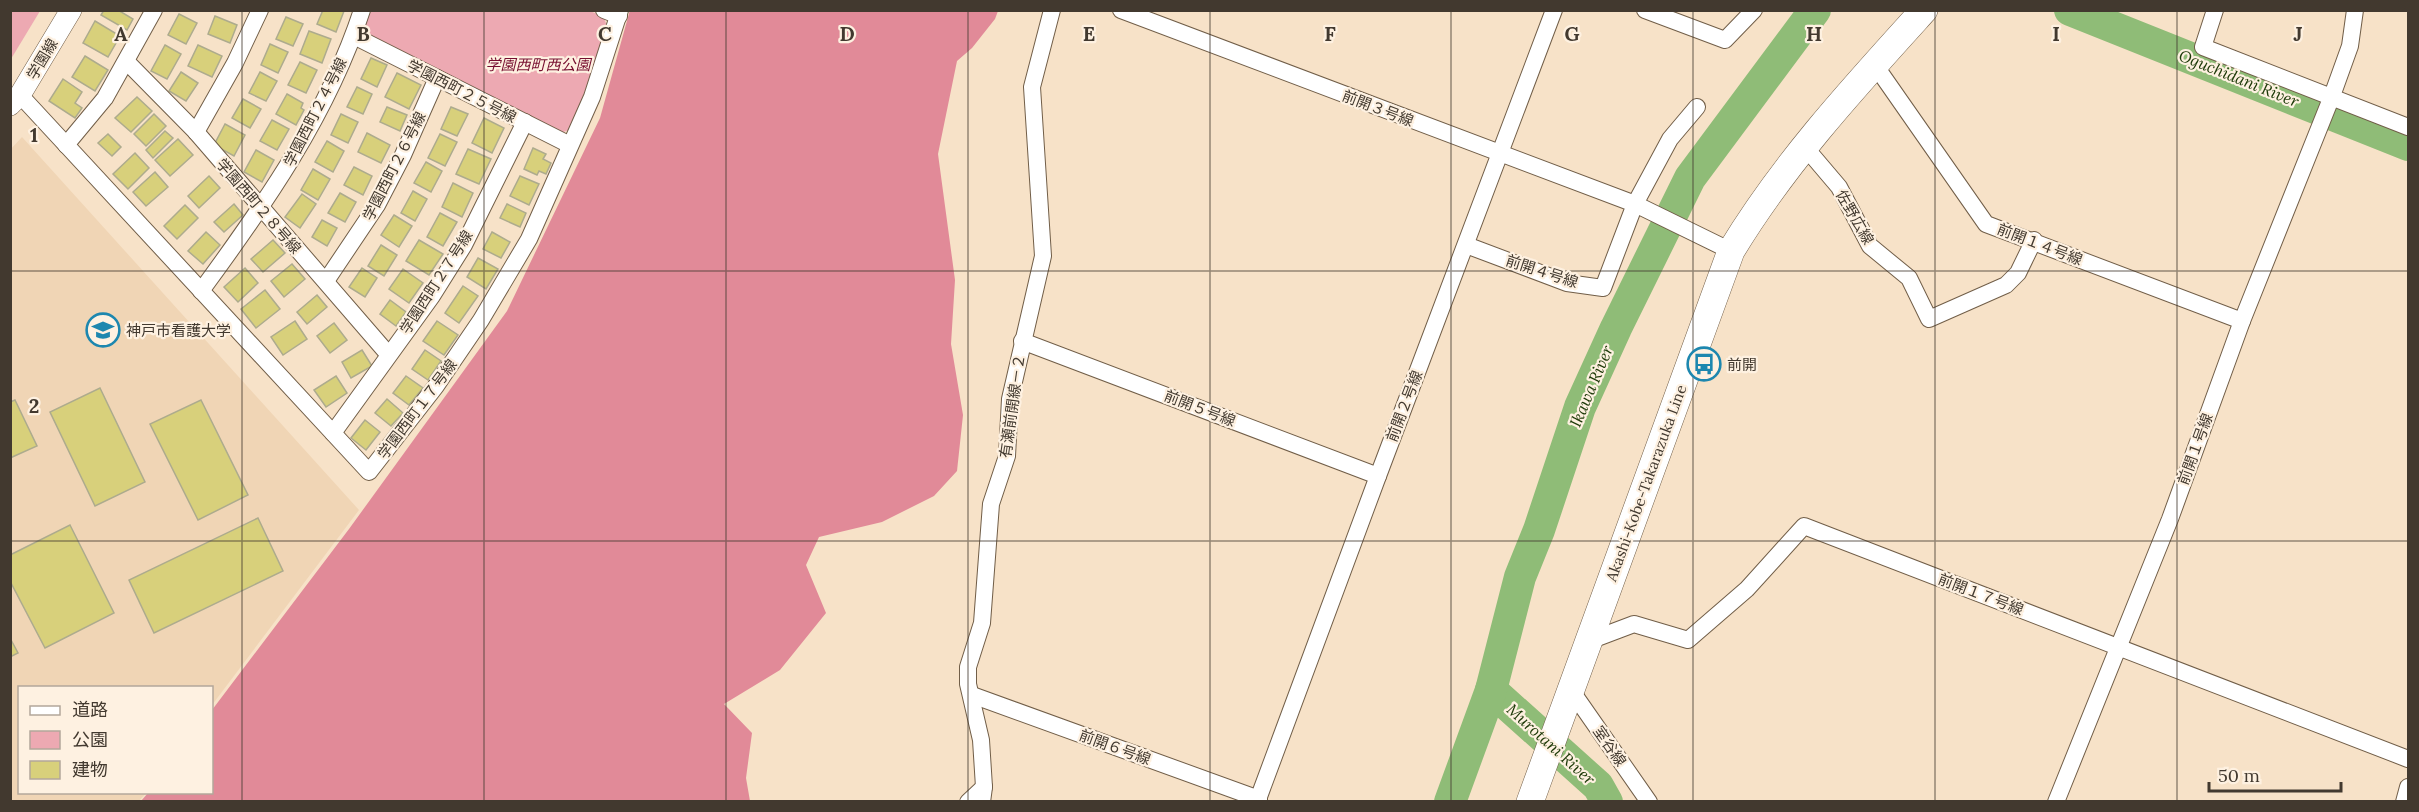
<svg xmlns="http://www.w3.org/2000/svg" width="2419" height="812" viewBox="0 0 2419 812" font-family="Lora,'Noto Sans JP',serif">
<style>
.built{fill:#f0d5b5}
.green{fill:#eda9b2}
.forest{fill:#e18a98}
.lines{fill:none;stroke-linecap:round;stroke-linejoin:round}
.river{stroke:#8fbc77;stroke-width:32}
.building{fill:#d8d07b;stroke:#adab8d;stroke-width:1.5}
.minor-casing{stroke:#715e48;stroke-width:18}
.tertiary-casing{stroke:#715e48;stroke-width:22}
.primary-casing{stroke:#715e48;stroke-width:28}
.minor{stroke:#fff;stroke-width:16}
.tertiary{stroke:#fff;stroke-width:21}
.primary{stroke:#fff;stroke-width:27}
.grid{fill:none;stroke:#42392f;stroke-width:1.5;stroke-opacity:0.55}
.labels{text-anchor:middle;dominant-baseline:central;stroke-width:4.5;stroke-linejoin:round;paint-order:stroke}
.street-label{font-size:15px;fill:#42392f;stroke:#fef1e1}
.park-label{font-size:15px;font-style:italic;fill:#760d2f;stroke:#fef1e1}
.poi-label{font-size:15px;fill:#42392f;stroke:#fef1e1;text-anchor:start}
.water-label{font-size:16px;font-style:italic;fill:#1b3806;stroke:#fef1e1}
.grid-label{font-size:20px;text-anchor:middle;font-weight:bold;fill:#42392f;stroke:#fef1e1;stroke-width:4.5;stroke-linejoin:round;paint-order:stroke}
</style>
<rect width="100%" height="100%" fill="#f7e2c8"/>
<path class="built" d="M22 137 359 510 212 705V688H20V792L146 793 139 801H11L10 150Z"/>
<g class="green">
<path d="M11 10 40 11 11 59 10 11Z"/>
<path d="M587 10 603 16 608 28 571 129 559 134 372 38 364 26 369 11Z"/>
</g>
<path class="forest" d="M630 10 998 11 995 19 972 48 957 61 938 154 955 280 951 344 963 415 957 471 934 496 882 522 819 537 806 565 826 613 780 670 724 704 752 733 746 778 750 801H141L148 793 212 792V710L349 529 507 311 600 118Z"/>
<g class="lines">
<g class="river">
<path d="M2070 10 2408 145"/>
<path d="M1491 690 1598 786 1607 802"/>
<path d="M1450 802 1491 690 1520 577 1539 530 1580 407 1616 328 1690 178 1815 10"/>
</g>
</g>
<g class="building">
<path d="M104 10H118L133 19 127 30 101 15Z"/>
<path d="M323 10 344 11 336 32 317 24Z"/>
<path d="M179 14 197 23 186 44 168 35Z"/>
<path d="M215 16 237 25 230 43 208 34Z"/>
<path d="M286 17 303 24 293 46 276 39Z"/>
<path d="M95 21 120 36 108 57 83 43Z"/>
<path d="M309 31 331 39 322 63 300 54Z"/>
<path d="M270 44 288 52 278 73 261 65Z"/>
<path d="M165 45 181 54 167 79 151 71Z"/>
<path d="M198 45 222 56 212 77 188 66Z"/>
<path d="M85 56 108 70 95 91 72 77Z"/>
<path d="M371 58 387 65 377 87 361 79Z"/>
<path d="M300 62 317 70 306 93 288 85Z"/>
<path d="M181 72 198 83 186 101 169 91Z"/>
<path d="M260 72 277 81 266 101 249 93Z"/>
<path d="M397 73 421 85 409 109 385 97Z"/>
<path d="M63 79 82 92 75 103 82 108 75 118 49 101Z"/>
<path d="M357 87 372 94 363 114 347 107Z"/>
<path d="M287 94 303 103 301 108 304 110 296 125 276 114Z"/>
<path d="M137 97 152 111 131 132 115 118Z"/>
<path d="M243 99 261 109 250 128 232 118Z"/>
<path d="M387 107 407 115 400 131 380 122Z"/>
<path d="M451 107 468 114 457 136 441 129Z"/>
<path d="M154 114 166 126 146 146 134 134Z"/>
<path d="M341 114 358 122 348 143 331 135Z"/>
<path d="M484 118 504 128 492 153 472 143Z"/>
<path d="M272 120 289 129 277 150 260 141Z"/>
<path d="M225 124 245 135 234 156 214 145Z"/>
<path d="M165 131 173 138 153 158 146 150Z"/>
<path d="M367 133 390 145 381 163 358 152Z"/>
<path d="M108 134 121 147 112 156 98 143Z"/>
<path d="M440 134 457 142 445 166 428 158Z"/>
<path d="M178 139 193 155 170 176 155 160Z"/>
<path d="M327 141 344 151 333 172 315 162Z"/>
<path d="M533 148 546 154 543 159 551 163 546 174 539 171 537 175 524 169Z"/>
<path d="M468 149 491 159 479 184 456 174Z"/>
<path d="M256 150 274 160 262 182 244 172Z"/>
<path d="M135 153 149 168 128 189 113 174Z"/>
<path d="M426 162 442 171 431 192 414 183Z"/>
<path d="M354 167 372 176 363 195 344 185Z"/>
<path d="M313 169 330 179 318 200 301 190Z"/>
<path d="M155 172 168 187 146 206 133 192Z"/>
<path d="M209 176 220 188 199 208 188 196Z"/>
<path d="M520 176 539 184 529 205 510 196Z"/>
<path d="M453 183 473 193 462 217 442 207Z"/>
<path d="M413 191 427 199 415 221 401 213Z"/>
<path d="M340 193 356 202 345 222 328 213Z"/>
<path d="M302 194 316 204 300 228 285 217Z"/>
<path d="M234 204 243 215 224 232 214 222Z"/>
<path d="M507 204 526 213 520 227 500 218Z"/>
<path d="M185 205 198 218 177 239 164 226Z"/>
<path d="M440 213 457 222 443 246 427 237Z"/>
<path d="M394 215 412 226 399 247 381 235Z"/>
<path d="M322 220 337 228 327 246 312 237Z"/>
<path d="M206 232 220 245 203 264 188 251Z"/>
<path d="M492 232 510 242 501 258 483 249Z"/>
<path d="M273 240 285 253 263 272 251 259Z"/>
<path d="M419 240 443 254 429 275 406 261Z"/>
<path d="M381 245 397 255 384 276 368 266Z"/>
<path d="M478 258 498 269 486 289 467 277Z"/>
<path d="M292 264 305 279 284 297 271 281Z"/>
<path d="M245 268 258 283 238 302 224 287Z"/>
<path d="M362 268 377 278 365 297 349 287Z"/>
<path d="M403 269 423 283 409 303 389 289Z"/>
<path d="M463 286 478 296 459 323 445 313Z"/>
<path d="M265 290 280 309 256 328 241 309Z"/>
<path d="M317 295 327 307 307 324 297 312Z"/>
<path d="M390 300 406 312 396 326 380 314Z"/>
<path d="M295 321 307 339 283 355 271 337Z"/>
<path d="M437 321 458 335 444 355 423 341Z"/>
<path d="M334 323 347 340 330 353 317 336Z"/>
<path d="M362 350 372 366 351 378 342 362Z"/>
<path d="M425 350 441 361 428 380 412 369Z"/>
<path d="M336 376 347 393 326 407 314 390Z"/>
<path d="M406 376 423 388 409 405 393 393Z"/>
<path d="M100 388 145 482 95 506 50 412Z"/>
<path d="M387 399 403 413 391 426 375 413Z"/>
<path d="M15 400 37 446 10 458V402Z"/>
<path d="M201 400 248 495 198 520 150 424Z"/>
<path d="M365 420 380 432 366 450 351 438Z"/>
<path d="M258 518 283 571 154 633 129 580Z"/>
<path d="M70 525 114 613 45 648 10 581V555Z"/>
<path d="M10 638 18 653 10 657Z"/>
</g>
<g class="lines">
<g class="minor-casing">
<g id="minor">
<path d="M604 10 619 16"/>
<path d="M1121 10 1635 204 1731 251"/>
<path d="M1645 10 1725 40 1754 10"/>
<path d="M2215 10 2203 47 2408 127"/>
<path d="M354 36 570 145"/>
<path d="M127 62 196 132 388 354"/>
<path d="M1875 65 1986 224 2242 321"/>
<path d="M20 95 369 472 436 386 481 320 529 239 592 97 620 10"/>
<path d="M196 132 235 63 260 10"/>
<path d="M66 145 105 98 154 10"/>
<path d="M1805 147 1839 187 1870 246 1909 278 1929 319 2006 285 2018 273 2034 240"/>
<path d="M1466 245 1567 283 1603 288 1635 204 1670 139 1697 107"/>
<path d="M326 281 377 205 403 155 437 78"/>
<path d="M201 291C265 204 328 114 362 10"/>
<path d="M1022 341 1378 476"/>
<path d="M333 433 432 296 464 245 525 122"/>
<path d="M1589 641 1634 624 1688 640 1747 589 1804 526 2408 759"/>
<path d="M1571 690 1649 802"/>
<path d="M972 695 1259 799"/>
<path d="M968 802 984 787"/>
<path d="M982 802 984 787 981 740 968 684V667L982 623 991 504 1007 456 1010 399 1043 256 1032 87 1052 10"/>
<path d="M1257 802 1378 476 1554 10"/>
<path d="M2056 802 2170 519 2242 321 2332 96 2350 46 2355 10"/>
<path d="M2404 802 2408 787"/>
</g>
</g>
<g class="tertiary-casing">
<path id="tertiary" d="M10 105 20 95 71 10"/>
</g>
<g class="primary-casing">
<path id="primary" d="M1530 802 1731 251C1784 163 1855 86 1924 10"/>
</g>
<use href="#minor" class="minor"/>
<use href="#tertiary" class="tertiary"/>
<use href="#primary" class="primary"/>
</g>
<path class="grid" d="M242 10V802M484 10V802M726 10V802M968 10V802M1210 10V802M1451 10V802M1693 10V802M1935 10V802M2177 10V802M10 271H2408M10 541H2408"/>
<defs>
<g id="university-ring" transform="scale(1.725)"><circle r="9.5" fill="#fef1e1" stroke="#1d87af" stroke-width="1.5"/><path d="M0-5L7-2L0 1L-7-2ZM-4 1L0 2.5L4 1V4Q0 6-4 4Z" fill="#1d87af"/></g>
<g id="bus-ring" transform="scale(1.725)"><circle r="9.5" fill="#fef1e1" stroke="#1d87af" stroke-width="1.5"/><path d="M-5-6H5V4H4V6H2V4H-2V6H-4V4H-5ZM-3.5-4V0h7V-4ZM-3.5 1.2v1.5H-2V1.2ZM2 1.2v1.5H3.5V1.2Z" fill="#1d87af"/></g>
</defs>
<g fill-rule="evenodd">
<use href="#university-ring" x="103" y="330"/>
<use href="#bus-ring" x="1704" y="364"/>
</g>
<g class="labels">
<g class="street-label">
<text transform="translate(42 59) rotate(-59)">学園線</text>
<text transform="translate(462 91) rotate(27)">学園西町２５号線</text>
<text transform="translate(1378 108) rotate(21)">前開３号線</text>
<text transform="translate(315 112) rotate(-63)">学園西町２４号線</text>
<text transform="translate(394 166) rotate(-63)">学園西町２６号線</text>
<text transform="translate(259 206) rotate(49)">学園西町２８号線</text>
<text transform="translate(1855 217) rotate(60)">佐野広線</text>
<text transform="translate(2040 244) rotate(21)">前開１４号線</text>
<text transform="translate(1542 271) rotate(18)">前開４号線</text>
<text transform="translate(436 282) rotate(-57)">学園西町２７号線</text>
<text transform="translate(1012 406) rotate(-82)">有瀬前開線－２</text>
<text transform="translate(1404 406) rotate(-69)">前開２号線</text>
<text transform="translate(1200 408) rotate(21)">前開５号線</text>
<text transform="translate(417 409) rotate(-53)">学園西町１７号線</text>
<text transform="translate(2195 449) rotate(-70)">前開１号線</text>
<text transform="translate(1646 483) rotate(-70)">Akashi-Kobe-Takarazuka Line</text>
<text transform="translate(1981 594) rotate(21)">前開１７号線</text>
<text transform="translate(1610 746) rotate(55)">室谷線</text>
<text transform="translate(1115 747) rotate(20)">前開６号線</text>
</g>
<g class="park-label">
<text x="538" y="64">学園西町西公園</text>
</g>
<g class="poi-label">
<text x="126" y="330">神戸市看護大学</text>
<text x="1727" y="364">前開</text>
</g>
<g class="water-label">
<text transform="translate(2239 78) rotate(22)">Oguchidani River</text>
<text transform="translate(1591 386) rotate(-67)">Ikawa River</text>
<text transform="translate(1551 744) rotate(42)">Murotani River</text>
</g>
</g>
<g class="grid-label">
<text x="121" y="41">A</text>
<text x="363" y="41">B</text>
<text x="605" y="41">C</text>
<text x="847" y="41">D</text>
<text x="1089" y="41">E</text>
<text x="1330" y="41">F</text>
<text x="1572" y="41">G</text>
<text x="1814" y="41">H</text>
<text x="2056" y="41">I</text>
<text x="2298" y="41">J</text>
<text x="34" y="142">1</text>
<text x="34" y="413">2</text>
</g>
<rect width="2419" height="812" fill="none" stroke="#42392f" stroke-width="24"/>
<rect x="18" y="686" width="195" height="108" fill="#fef1e1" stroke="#b3a79a" stroke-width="1.5"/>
<rect x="30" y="706" width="30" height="9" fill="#ffffff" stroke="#b3a79a" stroke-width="1.5"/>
<text x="72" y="716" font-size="18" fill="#42392f">道路</text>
<rect x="30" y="731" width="30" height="18" fill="#eda9b2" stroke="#b3a79a" stroke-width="1.5"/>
<text x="72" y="746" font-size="18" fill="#42392f">公園</text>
<rect x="30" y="761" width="30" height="18" fill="#d8d07b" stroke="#b3a79a" stroke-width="1.5"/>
<text x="72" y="776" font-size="18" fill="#42392f">建物</text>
<path d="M2209 782v9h132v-9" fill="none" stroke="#42392f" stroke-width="3"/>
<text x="2218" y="782" font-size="18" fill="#42392f" stroke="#fef1e1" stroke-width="4.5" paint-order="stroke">50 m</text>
</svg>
